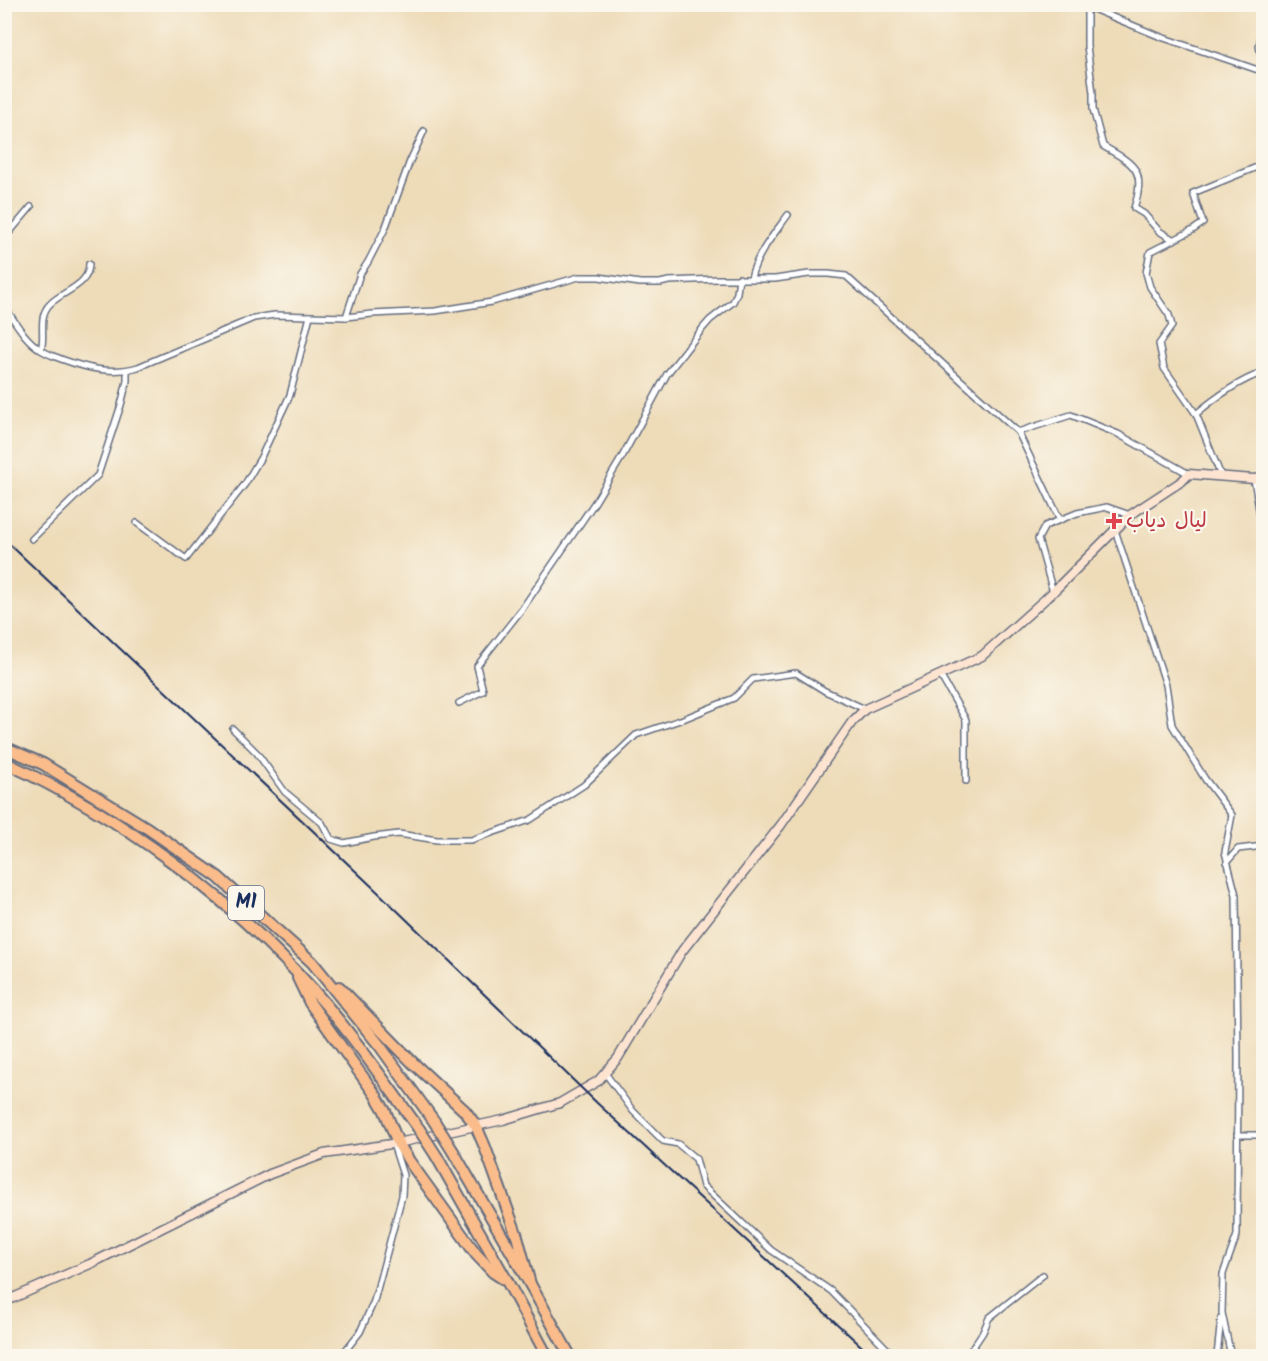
<svg xmlns="http://www.w3.org/2000/svg" width="1268" height="1361" viewBox="0 0 1268 1361" font-family="Kalam,'Playpen Sans Arabic',sans-serif">
<style>
.lines{fill:none;stroke-linecap:round;stroke-linejoin:round}
.street-casing{stroke:#656c7e;stroke-width:8}
.secondary-casing{stroke:#656c7e;stroke-width:11}
.highway-casing{stroke:#656c7e;stroke-width:14}
.street{stroke:#fff;stroke-width:5}
.secondary{stroke:#fde4d1;stroke-width:8}
.highway{stroke:#fabc8b;stroke-width:10}
.rail{stroke:#1b2f5e;stroke-width:2}
.highway-bridge-casing{stroke:#656c7e;stroke-width:14;stroke-linecap:butt}
.highway-bridge{stroke:#fabc8b;stroke-width:10}
.health-dot{fill:#e0444e;stroke:#fbf7ec;stroke-width:2}
.labels{text-anchor:middle;dominant-baseline:central;stroke-width:4.5;stroke-linejoin:round;paint-order:stroke}
.shield{fill:#fbf7ec;stroke:#5e6b89;stroke-width:1.5}
.shield-label{font-size:20px;font-weight:bold;fill:#1b2f5e}
.health-label{font-size:21px;fill:#be3a42;stroke:#fbf7ec;text-anchor:start}
</style>
<rect width="100%" height="100%" fill="#fbf7ec"/>
<filter id="ink" filterUnits="userSpaceOnUse"><feTurbulence type="fractalNoise" baseFrequency=".0167" numOctaves="2"/><feDisplacementMap in="SourceGraphic" scale="12" xChannelSelector="R" yChannelSelector="G"/><feConvolveMatrix kernelMatrix="1 2 1 2 8 2 1 2 1" color-interpolation-filters="sRGB"/></filter>
<filter id="wash" filterUnits="userSpaceOnUse"><feTurbulence type="fractalNoise" baseFrequency=".008" numOctaves="4" result="noise"/><feDisplacementMap in="SourceGraphic" scale="24" xChannelSelector="R" yChannelSelector="G"/><feGaussianBlur stdDeviation="1.35" result="paint"/><feColorMatrix in="noise" values="0 0 0 0 0 0 0 0 0 0 0 0 0 0 0 0 0 1.4 0 .05"/><feComposite in="paint" operator="in"/></filter>
<g filter="url(#wash)">
<rect width="100%" height="100%" fill="#eedcb9"/>
</g>
<g filter="url(#ink)">
<g class="lines">
<g class="street-casing">
<g id="street">
<path d="M1081 4 1161 37 1264 72"/>
<path d="M1087 7V46L1093 93V109L1103 146C1134 164 1147 170 1134 208L1144 214 1159 231 1174 240"/>
<path d="M1264 24 1259 46 1264 68"/>
<path d="M4 239 31 207"/>
<path d="M751 278C756 255 774 234 788 215"/>
<path d="M4 306C15 321 24 339 40 349 46 354 54 356 61 359 86 368 111 375 138 367L254 318 275 315 346 317 372 314 435 311 492 302 579 277H599L640 283H660L669 281 718 279H775L809 274H828L846 276 1018 432 1071 415 1118 434 1189 474"/>
<path d="M346 317 360 274 368 262 385 229 410 161 424 131"/>
<path d="M41 350C46 335 37 317 50 304 64 290 89 286 89 264"/>
<path d="M1196 414C1216 397 1238 381 1264 372"/>
<path d="M1018 432 1060 520"/>
<path d="M1221 476 1196 414 1164 368 1159 344 1172 326 1169 315 1150 287 1146 273 1150 252 1193 230 1203 223 1193 193 1257 167 1264 160"/>
<path d="M1254 479 1264 540"/>
<path d="M137 523 186 559 245 484 261 457 290 395 310 316"/>
<path d="M1115 530 1166 685 1172 725 1205 779 1232 815 1225 852 1236 895 1238 1057 1237 1235 1223 1274 1222 1313 1231 1356"/>
<path d="M32 539 98 475 121 405 127 381V370"/>
<path d="M1053 592 1038 539 1045 526 1077 513 1107 507 1130 515"/>
<path d="M940 675 966 720V781"/>
<path d="M459 703 483 691 477 666 522 609 595 502 622 457 667 374 703 328 710 320 733 302 737 293 739 278"/>
<path d="M233 729 257 753 285 792 322 823 331 839 344 843 374 837 399 834 437 840H471L530 820 584 785 636 735 683 719 734 698 753 679 796 673 825 691 865 709"/>
<path d="M1227 862 1238 849 1264 846"/>
<path d="M605 1073 633 1111 663 1141 678 1144 696 1159 703 1186 771 1250 831 1291 894 1356"/>
<path d="M1237 1135H1264"/>
<path d="M341 1356 360 1332 374 1301 402 1196 403 1175 393 1144"/>
<path d="M967 1356 983 1332 989 1318 1043 1275"/>
<path d="M1217 1356 1221 1318"/>
</g>
</g>
<g class="secondary-casing">
<path id="secondary" d="M4 1302 90 1264 270 1174 324 1154 398 1143 503 1120 560 1103 598 1081 618 1058 682 951 781 825 852 722 865 709 982 656 1053 592 1130 515 1182 481 1189 474 1254 479 1264 478"/>
</g>
<g class="highway-casing">
<g id="highway">
<path d="M4 747 43 764 147 828 218 877 312 962 380 1046 434 1121"/>
<path d="M4 762C121 816 228 895 314 991 352 1034 385 1082 419 1129"/>
<path d="M298 978 310 1003 375 1094 385 1111 398 1143 409 1161 476 1254 493 1272 507 1281"/>
<path d="M339 987 413 1063 465 1111 476 1126 485 1147 517 1236 530 1284"/>
<path d="M454 1153 530 1284 570 1356"/>
<path d="M437 1157 507 1281 547 1356"/>
</g>
</g>
<use href="#street" class="street"/>
<use href="#secondary" class="secondary"/>
<use href="#highway" class="highway"/>
<path class="rail" d="M4 539 382 896 597 1103 872 1356"/>
<g class="highway-bridge-casing">
<g id="highway-bridge">
<path d="M434 1121 454 1153"/>
<path d="M419 1129 437 1157"/>
</g>
</g>
<use href="#highway-bridge" class="highway-bridge"/>
</g>
</g>
<path class="health-dot" d="M1111 512h6v6h6v6h-6v6h-6v-6h-6v-6h6z"/>
<g class="labels">
<rect class="shield" x="228" y="886" width="36" height="34" rx="4.5"/>
<g class="shield-label">
<text x="246" y="903">M1</text>
</g>
<g class="health-label">
<text x="1126" y="521">ليال دياب</text>
</g>
</g>
<rect width="1268" height="1361" fill="none" stroke="#fbf7ec" stroke-width="24"/>
</svg>
